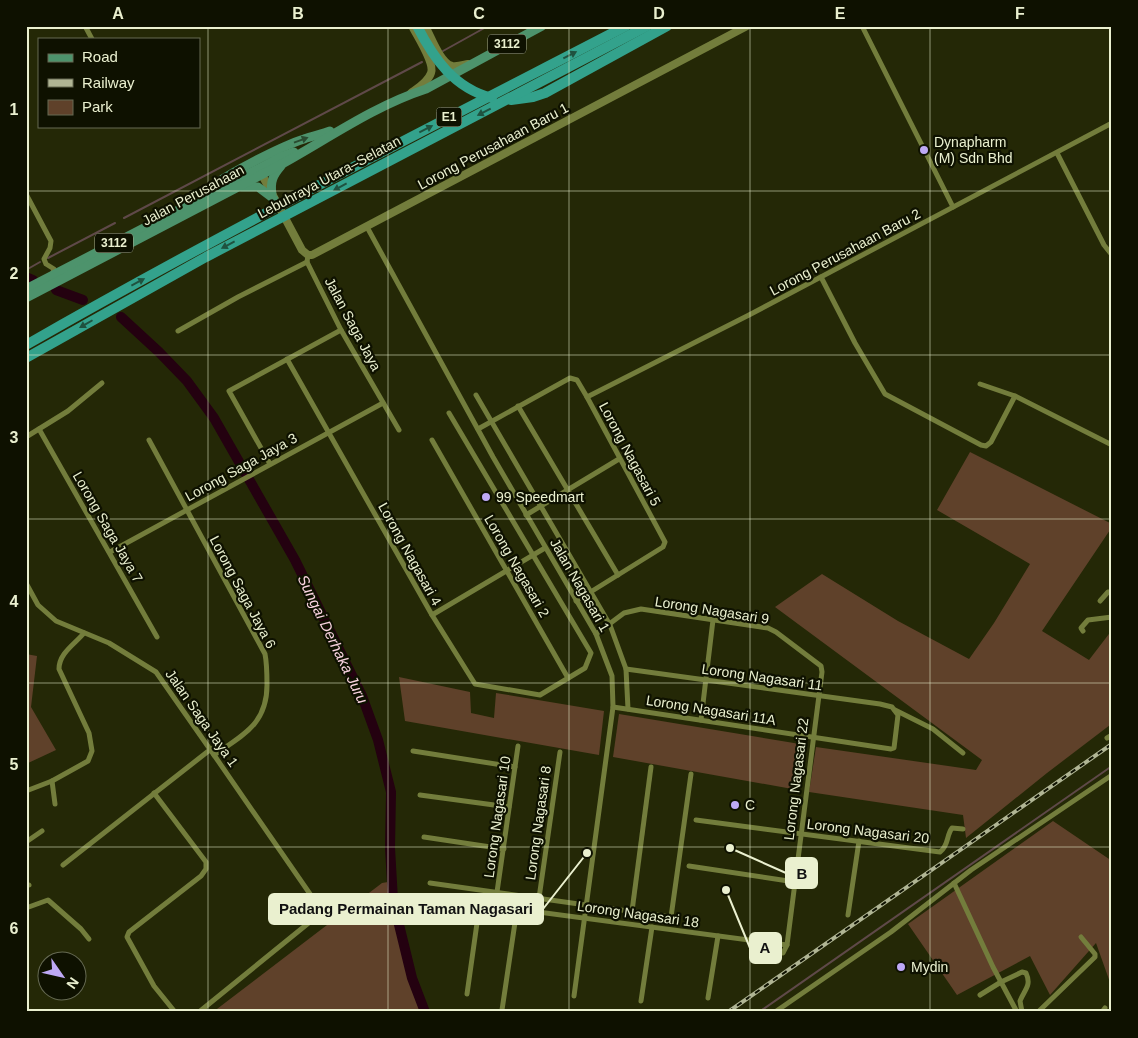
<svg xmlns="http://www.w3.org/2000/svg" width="1138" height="1038" viewBox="0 0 1138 1038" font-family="Arial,sans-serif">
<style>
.green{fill:#5f412a}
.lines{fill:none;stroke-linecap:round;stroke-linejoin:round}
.stream{stroke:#5f4949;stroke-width:2}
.river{stroke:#240110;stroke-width:10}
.street{stroke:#737d3c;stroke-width:5}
.secondary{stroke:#737d3c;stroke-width:8}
.primary{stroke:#4d936c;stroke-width:9}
.highway{stroke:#33a28c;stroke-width:10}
.rail-casing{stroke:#b0b594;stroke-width:4}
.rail{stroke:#0e1100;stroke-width:2;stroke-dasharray:5.5;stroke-linecap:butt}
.oneway{fill:#1f523f}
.oneway2{fill:#2a4c31}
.grid{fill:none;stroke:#eaf0cf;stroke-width:1;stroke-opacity:0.55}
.poi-dot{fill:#bea9f5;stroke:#0e1100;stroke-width:2}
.labels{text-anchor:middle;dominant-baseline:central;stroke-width:4.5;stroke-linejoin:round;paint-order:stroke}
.shield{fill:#0e1100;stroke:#a8ad91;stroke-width:1}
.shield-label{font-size:12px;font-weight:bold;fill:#eaf0cf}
.poi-label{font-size:14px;fill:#eaf0cf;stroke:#0e1100;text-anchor:start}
.street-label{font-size:14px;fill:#eaf0cf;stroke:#0e1100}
.water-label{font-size:15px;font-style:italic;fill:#f9d3df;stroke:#0e1100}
.leader{fill:none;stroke:#eaf0cf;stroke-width:2}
.callout-dot{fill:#eaf0cf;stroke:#0e1100;stroke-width:2}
.callout{fill:#eaf0cf;stroke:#eaf0cf;stroke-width:2}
.callout-label{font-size:15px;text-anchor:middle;font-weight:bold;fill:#111}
.neatline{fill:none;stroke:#eaf0cf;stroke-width:2}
.grid-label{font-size:16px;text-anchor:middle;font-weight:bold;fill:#eaf0cf}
</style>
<rect width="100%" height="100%" fill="#242806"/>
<g class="green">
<path d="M970 452 1112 524V527L1042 631 1089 660 1112 630V722L1110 725 1047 773 966 838 963 815 809 792 816 747 976 770 982 760 775 607 822 574 898 621 969 659 994 623 1030 564 937 510Z"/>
<path d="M26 654 37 656 31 707 56 750 26 764Z"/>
<path d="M399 677 470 692 471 713 494 718 496 693 604 711 599 755 405 721Z"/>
<path d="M619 714 806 745 798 790 613 757Z"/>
<path d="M1053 821 1112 861V988L1096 943 1050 995 1030 956 957 995 908 924Z"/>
<path d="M388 882C392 926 408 970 423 1012H213L382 883Z"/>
</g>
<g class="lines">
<g class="stream">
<path d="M443 51 488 26"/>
<path d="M124 218 422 62"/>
<path d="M48 258 115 223"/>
<path d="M26 270 40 262"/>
<path d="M759 1012 1112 766"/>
</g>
<g class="river">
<path d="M26 277 33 280"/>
<path d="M56 290 83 300"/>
<path d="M121 317 159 352 187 381 214 418 295 560 362 696 378 740 391 792 390 848 393 900 412 978 425 1012"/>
</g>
<g class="street">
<path d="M85 26 92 39"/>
<path d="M862 26 953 207"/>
<path d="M1057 153 1104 245 1112 255"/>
<path d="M26 194 51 241 50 248 44 259 46 264 54 269 52 275"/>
<path d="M367 227 493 457 596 634 612 676 613 707 574 996"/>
<path d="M308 255 307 262 341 330 399 430"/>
<path d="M821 277 855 343 885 394 981 445 986 446 991 442 1015 396"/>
<path d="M178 331 238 297 307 262"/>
<path d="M287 359 432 615 475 684 540 695 585 668 591 653 449 413"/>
<path d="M980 384 1015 396 1112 445"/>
<path d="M476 395 610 625 626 669 628 709"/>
<path d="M587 397 749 315 1112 123"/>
<path d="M518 406 618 575"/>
<path d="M39 429 157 637"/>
<path d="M478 429 570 378 577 380 587 397 665 542 663 547 576 601"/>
<path d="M26 437 68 411 102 383"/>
<path d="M149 440 265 654C267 664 267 674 267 685 267 724 243 735 214 755"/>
<path d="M432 440 568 678"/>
<path d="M270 464 229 391 341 330"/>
<path d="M526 515 619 459"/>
<path d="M110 552 383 403"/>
<path d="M26 583 38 605 56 621 109 643 156 672 214 755 319 907V912L316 917 199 1012"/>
<path d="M1100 601 1108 592H1112"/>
<path d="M432 615 545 548"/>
<path d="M1083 631 1081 628 1088 620 1112 617"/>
<path d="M596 634 624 613 641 609 768 628 776 632 821 666 822 672 787 945 783 953"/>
<path d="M613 707 891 749 894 748 898 715 892 707 880 704 626 669"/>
<path d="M895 710 933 729 963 753"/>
<path d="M701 720 713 620"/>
<path d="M1107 738 1112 735"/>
<path d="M413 751 515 767"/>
<path d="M52 781 55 804"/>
<path d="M26 791 52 781 88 761 92 751 89 733 59 669C59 653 75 644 84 633"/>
<path d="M154 793 206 862V869L201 876 129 932 127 937 154 986 175 1012"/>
<path d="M420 795 509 807"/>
<path d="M696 820 940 852C949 845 946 836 952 828L963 829"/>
<path d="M424 837 504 849"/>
<path d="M26 842 42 831"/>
<path d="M63 865 211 749"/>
<path d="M689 866 795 882"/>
<path d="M430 883 671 917 691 774"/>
<path d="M954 883 993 967 1017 1012"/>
<path d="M26 886 29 885"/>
<path d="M497 892 518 746"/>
<path d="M539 898 560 752"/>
<path d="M26 908 48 900 81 929 89 939"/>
<path d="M632 911 651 767"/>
<path d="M848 915 859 841"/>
<path d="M467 994 479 909 486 905 787 945"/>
<path d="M980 995 1001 982 1022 972 1026 973C1032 986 1024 990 1020 1001L1022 1012"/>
<path d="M708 998 718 936"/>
<path d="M641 1001 652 927"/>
<path d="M502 1010 517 909"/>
<path d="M775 1012 891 932 971 870 1112 775"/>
<path d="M1038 1012 1095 957V954L1081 937"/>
<path d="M1102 1012 1105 1008"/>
</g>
<g class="secondary">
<path d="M425 26C431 36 440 63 452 66 457 67 463 65 468 64"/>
<path d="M411 93C418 88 428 82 431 73 435 63 417 36 412 26"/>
<path d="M260 171 302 250 308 255H312L747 26"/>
</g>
<g class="primary">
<path d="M241 187H258L274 199"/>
<path d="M204 194C214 179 285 145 304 139 312 136 322 134 330 131"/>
<path d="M272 194C270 182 273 175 281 166"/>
<path d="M26 289 281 157 294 152"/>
<path d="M26 298C111 253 197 209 282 164 329 138 374 106 426 89L542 26"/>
</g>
<g class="highway">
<path d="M417 26C434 59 454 88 492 98"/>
<path d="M511 100 533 97 545 93 667 26"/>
<path d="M26 345C223 232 425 130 626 26"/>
<path d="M26 358 206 257 647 26"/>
</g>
<g class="rail-casing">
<path id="rail" d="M728 1012 1112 744"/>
</g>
<use href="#rail" class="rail"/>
</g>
<defs><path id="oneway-solid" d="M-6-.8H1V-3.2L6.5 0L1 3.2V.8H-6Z" transform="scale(1.25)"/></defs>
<g class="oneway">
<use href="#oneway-solid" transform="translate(570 55) rotate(-27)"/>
<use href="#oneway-solid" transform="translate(484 112) rotate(153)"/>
<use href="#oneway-solid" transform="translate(426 129) rotate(-27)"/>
<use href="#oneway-solid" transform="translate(340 187) rotate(152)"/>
<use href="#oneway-solid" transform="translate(228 245) rotate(152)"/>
<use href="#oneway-solid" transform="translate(138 282) rotate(-28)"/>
<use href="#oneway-solid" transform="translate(86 324) rotate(150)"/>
</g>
<use class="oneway2" href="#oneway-solid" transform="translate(301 140) rotate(-20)"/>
<path class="grid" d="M208 26V1012M388 26V1012M569 26V1012M750 26V1012M930 26V1012M26 191H1112M26 355H1112M26 519H1112M26 683H1112M26 847H1112"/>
<g class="poi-dot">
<circle cx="924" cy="150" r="5"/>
<circle cx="486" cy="497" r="5"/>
<circle cx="735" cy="805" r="5"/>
<circle cx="901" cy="967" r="5"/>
</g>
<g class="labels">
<g class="shield">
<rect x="488" y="34.5" width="38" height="19" rx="4"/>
<rect x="436.5" y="107.5" width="25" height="19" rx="4"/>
<rect x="95" y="233.5" width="38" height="19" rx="4"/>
</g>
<g class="shield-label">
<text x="507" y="44">3112</text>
<text x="449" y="117">E1</text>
<text x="114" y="243">3112</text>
</g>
<g class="poi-label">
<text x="934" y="142">Dynapharm<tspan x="934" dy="16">(M) Sdn Bhd</tspan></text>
<text x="496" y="497">99 Speedmart</text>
<text x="745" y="805">C</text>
<text x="911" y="967">Mydin</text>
</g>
<g class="street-label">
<text transform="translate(493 146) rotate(-28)">Lorong Perusahaan Baru 1</text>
<text transform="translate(329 177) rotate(-28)">Lebuhraya Utara–Selatan</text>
<text transform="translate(193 195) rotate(-28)">Jalan Perusahaan</text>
<text transform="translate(845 252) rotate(-28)">Lorong Perusahaan Baru 2</text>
<text transform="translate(353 324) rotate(62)">Jalan Saga Jaya</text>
<text transform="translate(630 454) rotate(62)">Lorong Nagasari 5</text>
<text transform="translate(241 467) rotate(-29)">Lorong Saga Jaya 3</text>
<text transform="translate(108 527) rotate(60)">Lorong Saga Jaya 7</text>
<text transform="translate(410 554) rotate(61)">Lorong Nagasari 4</text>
<text transform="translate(517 566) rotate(60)">Lorong Nagasari 2</text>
<text transform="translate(580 585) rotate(60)">Jalan Nagasari 1</text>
<text transform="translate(243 592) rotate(62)">Lorong Saga Jaya 6</text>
<text transform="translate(712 610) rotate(9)">Lorong Nagasari 9</text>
<text transform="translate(762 677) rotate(8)">Lorong Nagasari 11</text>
<text transform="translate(711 710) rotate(9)">Lorong Nagasari 11A</text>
<text transform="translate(202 718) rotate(55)">Jalan Saga Jaya 1</text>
<text transform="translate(796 779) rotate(-83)">Lorong Nagasari 22</text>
<text transform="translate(497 817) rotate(-82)">Lorong Nagasari 10</text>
<text transform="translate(538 823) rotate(-82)">Lorong Nagasari 8</text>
<text transform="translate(868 831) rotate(7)">Lorong Nagasari 20</text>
<text transform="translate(638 914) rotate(8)">Lorong Nagasari 18</text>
</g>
<g class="water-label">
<text transform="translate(333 639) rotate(64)">Sungai Derhaka Juru</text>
</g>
</g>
<path class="leader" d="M730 848L786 873M587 853L543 909M726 890L750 948"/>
<g class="callout-dot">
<circle cx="730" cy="848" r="5"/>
<circle cx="587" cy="853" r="5"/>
<circle cx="726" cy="890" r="5"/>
</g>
<g class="callout">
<rect x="786" y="858" width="31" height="30" rx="5"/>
<rect x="269" y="894" width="274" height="30" rx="5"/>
<rect x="750" y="933" width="31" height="30" rx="5"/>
</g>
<g class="callout-label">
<text x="802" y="879">B</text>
<text x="406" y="914">Padang Permainan Taman Nagasari</text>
<text x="765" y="953">A</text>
</g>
<rect width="1138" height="1038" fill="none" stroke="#0e1100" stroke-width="55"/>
<rect x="38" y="38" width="162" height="90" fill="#0e1100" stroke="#666a53"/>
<rect x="48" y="54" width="25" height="8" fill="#4d936c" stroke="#666a53"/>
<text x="82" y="62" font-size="15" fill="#eaf0cf">Road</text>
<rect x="48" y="79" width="25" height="8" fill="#b0b594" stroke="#666a53"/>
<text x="82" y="88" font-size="15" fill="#eaf0cf">Railway</text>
<rect x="48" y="100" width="25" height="15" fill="#5f412a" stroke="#666a53"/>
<text x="82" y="112" font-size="15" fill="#eaf0cf">Park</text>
<g transform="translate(62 976) rotate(124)"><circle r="24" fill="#0e1100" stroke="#666a53"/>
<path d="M0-4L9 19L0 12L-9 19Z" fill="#bea9f5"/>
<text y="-8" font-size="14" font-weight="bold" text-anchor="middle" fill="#eaf0cf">N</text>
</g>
<rect x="28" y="28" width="1082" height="982" class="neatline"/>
<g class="grid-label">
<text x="118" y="19">A</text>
<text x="298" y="19">B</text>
<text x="479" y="19">C</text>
<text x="659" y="19">D</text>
<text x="840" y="19">E</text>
<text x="1020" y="19">F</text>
<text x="14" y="115">1</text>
<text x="14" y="279">2</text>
<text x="14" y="443">3</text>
<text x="14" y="607">4</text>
<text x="14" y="770">5</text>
<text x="14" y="934">6</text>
</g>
</svg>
